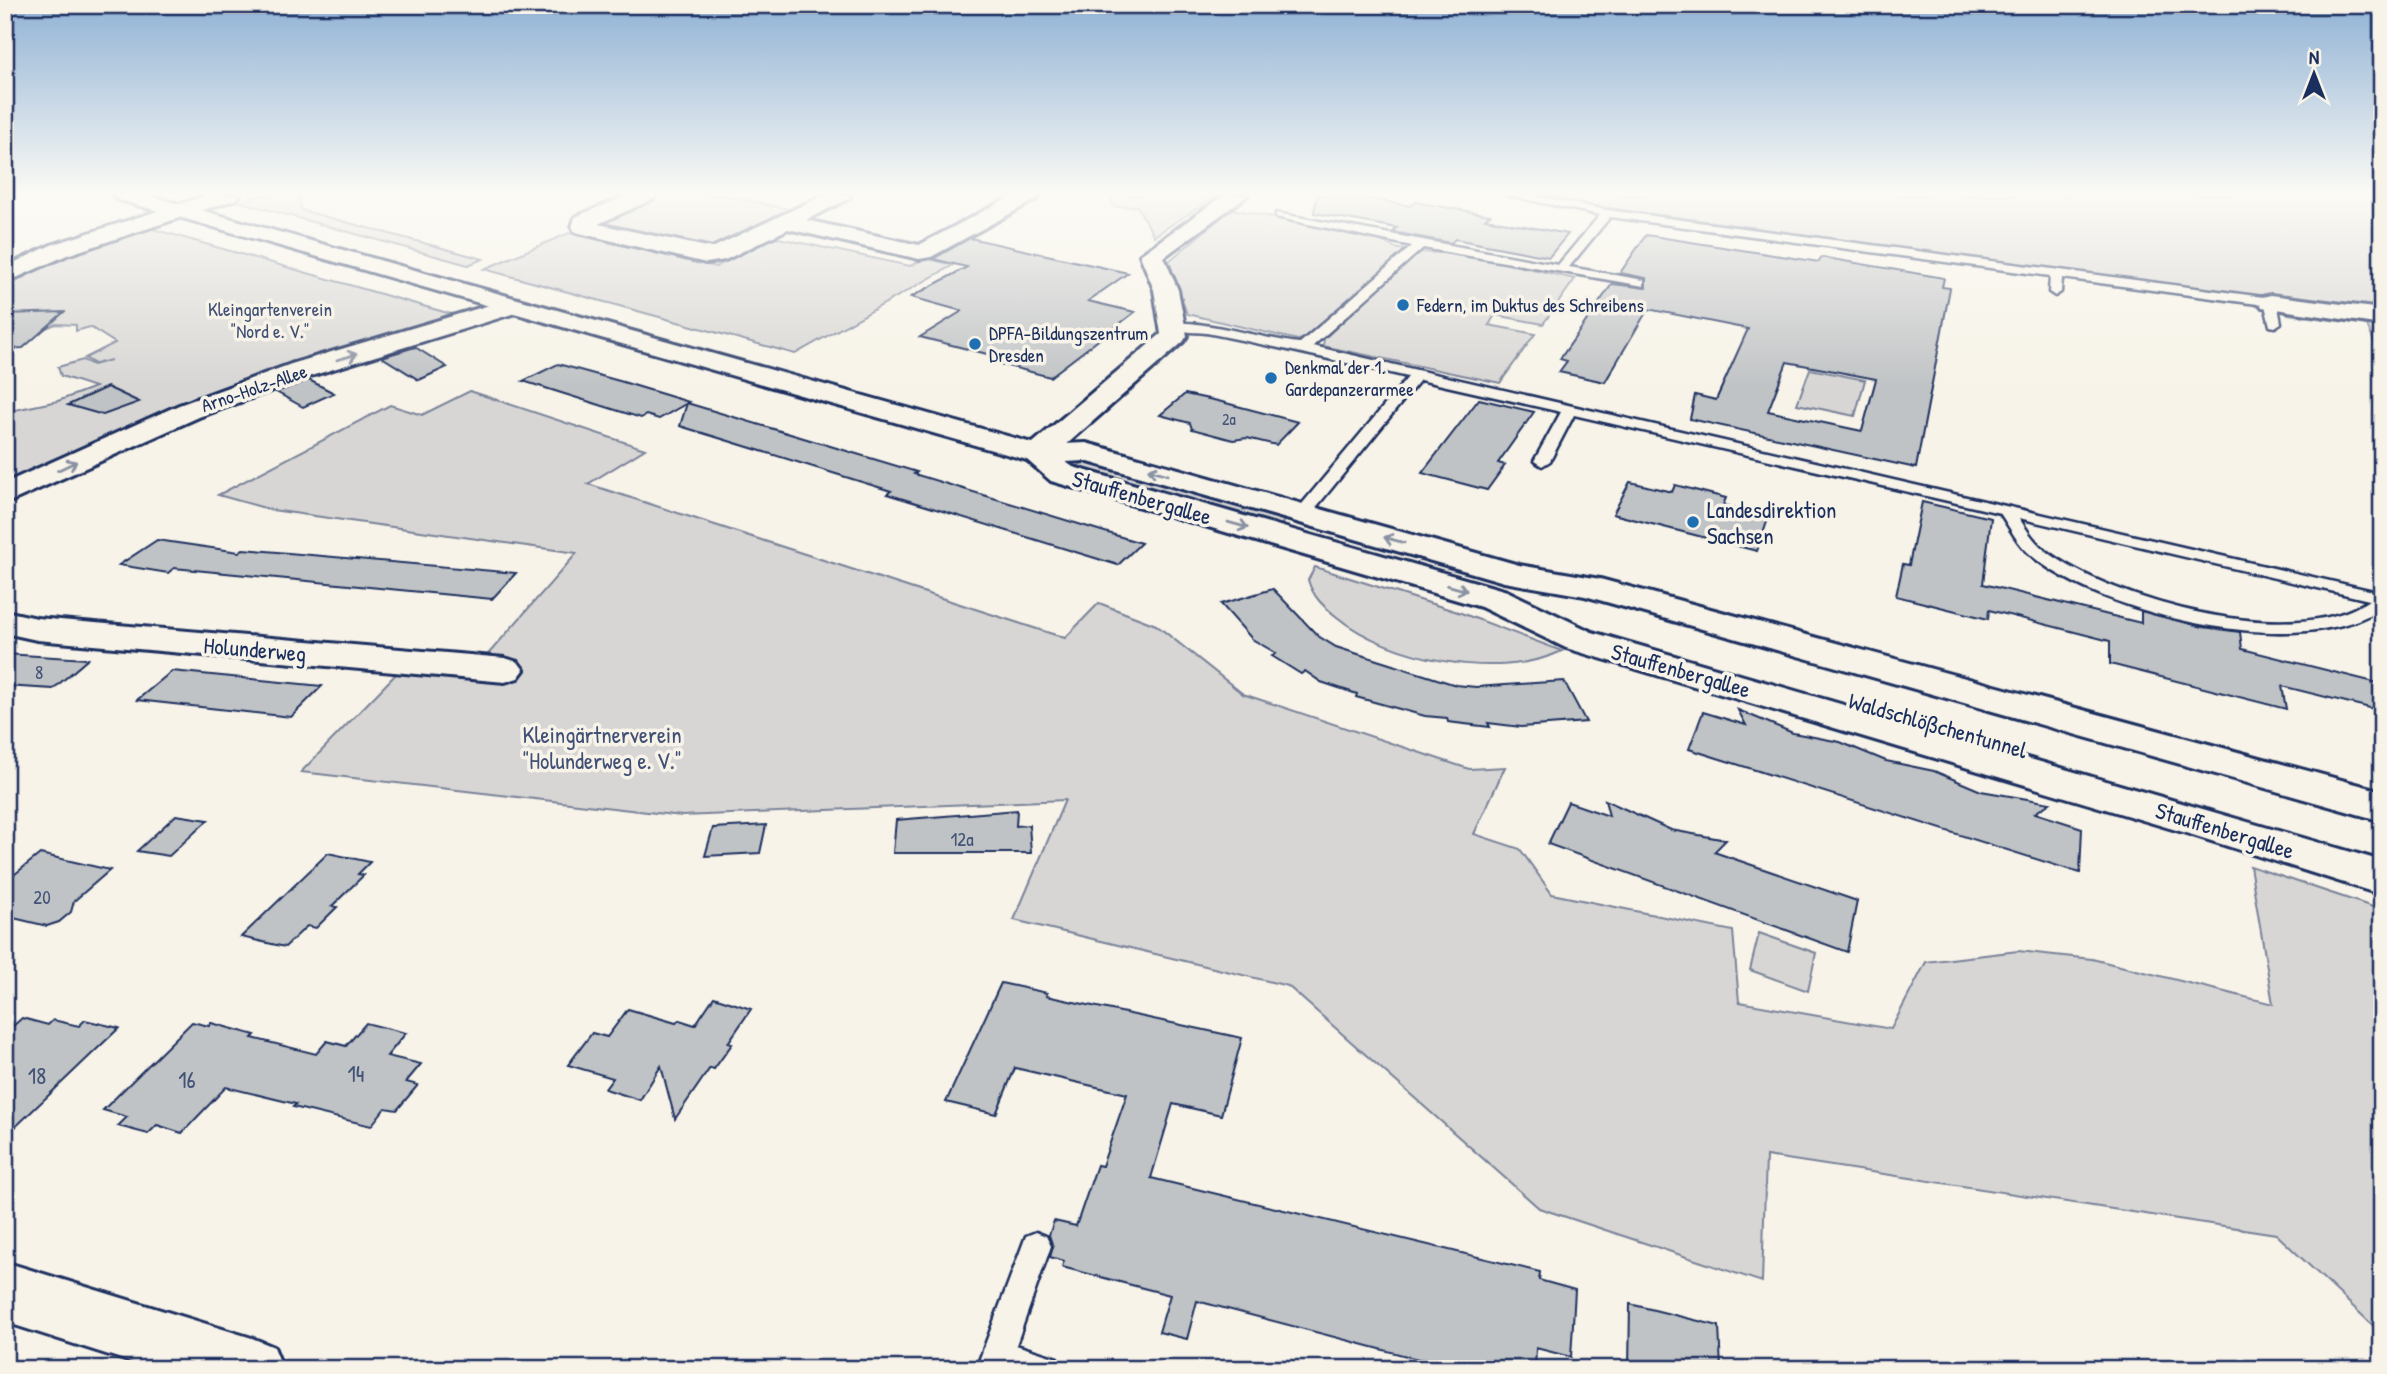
<svg xmlns="http://www.w3.org/2000/svg" width="2387" height="1374" viewBox="0 0 2387 1374" font-family="'Patrick Hand',sans-serif">
<style>
.green{fill:#d7d6d4;stroke:#798299;stroke-width:2}
.building{fill:#c0c3c5;stroke:#1b2f5e;stroke-width:2;fill-rule:evenodd}
.lines{fill:none;stroke-linecap:round;stroke-linejoin:round}
.lane-casing{stroke:#1b2f5e;stroke-width:5}
.street-casing{stroke:#1b2f5e;stroke-width:6}
.secondary-casing{stroke:#1b2f5e;stroke-width:6}
.lane{fill:#f7f3e8;fill-rule:evenodd}
.street{fill:#f7f3e8;fill-rule:evenodd}
.secondary{fill:#f7f3e8;fill-rule:evenodd}
.oneway{stroke:#8991a3}
.poi-dot{fill:#1f6fb2;stroke:#f7f3e8;stroke-width:2.5}
.labels{text-anchor:middle;dominant-baseline:central;stroke-width:7;stroke-linejoin:round;paint-order:stroke}
.far-number-label{font-size:16px;fill:#445478}
.far-poi-label{font-size:19px;fill:#1b2f5e;stroke:#f7f3e8;text-anchor:start}
.far-park-label{font-size:19px;fill:#415076;stroke:#f7f3e8}
.far-street-label{font-size:19px;fill:#1b2f5e;stroke:#f7f3e8}
.number-label{font-size:19px;fill:#445478}
.street-label{font-size:23px;fill:#1b2f5e;stroke:#f7f3e8}
.poi-label{font-size:23px;fill:#1b2f5e;stroke:#f7f3e8;text-anchor:start}
.park-label{font-size:23px;fill:#415076;stroke:#f7f3e8}
.near-number-label{font-size:23px;fill:#445478}
</style>
<rect width="100%" height="100%" fill="#f7f3e8"/>
<filter id="ink" filterUnits="userSpaceOnUse"><feTurbulence type="fractalNoise" baseFrequency=".0143" numOctaves="2"/><feDisplacementMap in="SourceGraphic" scale="14" xChannelSelector="R" yChannelSelector="G"/><feConvolveMatrix kernelMatrix="1 2 1 2 8 2 1 2 1" color-interpolation-filters="sRGB"/></filter>
<g filter="url(#ink)">
<g class="green">
<path d="M260 195H299L301 210 483 259 468 265 240 202Z"/>
<path d="M661 195H722L793 210 708 249 599 223V220Z"/>
<path d="M1109 195H1217L1154 236 1137 206 1114 207Z"/>
<path d="M1530 195H2382V313L1602 207Z"/>
<path d="M1231 209 1372 236 1395 248 1406 250 1311 337 1298 340 1187 314 1169 261Z"/>
<path d="M148 229H153L458 316 5 488V412L58 401 95 387 61 376 58 367 83 360 93 365 111 360 95 364 85 358 115 343 90 327 76 331V325L56 324 41 330 5 333V290C47 258 98 246 148 229Z"/>
<path d="M569 233 716 267 774 237 910 266 925 258 953 265 795 354 484 269Z"/>
<path d="M1417 252 1465 254 1575 279 1543 324 1495 315 1489 325 1535 334 1500 383 1323 346 1324 339Z"/>
<path d="M2287 310 2382 322V361L2367 325 2288 314Z"/>
<path d="M1810 369 1865 380 1855 416 1797 404Z"/>
<path d="M470 391 645 449 588 484 1065 638 1099 603 1156 625 1243 694 1469 769 1505 767 1474 834 1520 849 1552 894 1733 931 1739 1002 1891 1029 1926 962 2018 951 2092 959 2273 1004 2250 866 2382 910V1334L2276 1234 1766 1156 1762 1282 1539 1208 1288 986 1014 920 1065 800 682 816 301 772 398 672 483 660 577 553 272 510 218 495 390 405 422 415Z"/>
<path d="M1083 462 1285 520 1278 528 1075 469Z"/>
<path d="M1315 567 1461 613 1562 651C1499 681 1389 660 1337 617 1323 606 1313 597 1308 580Z"/>
<path d="M1759 933 1816 953 1808 991 1750 970Z"/>
</g>
<g class="building">
<path d="M1317 195H1350L1410 206 1415 202 1490 215 1485 219 1568 234 1549 257 1455 239 1451 243 1393 232 1397 228 1314 213Z"/>
<path d="M1646 235 1819 262 1821 257 1944 278 1942 287 1950 288 1916 468 1690 419 1695 395 1716 400 1748 329 1648 309 1605 382 1559 372 1567 361 1560 359 1612 284 1646 288V278L1620 273ZM1787 362 1876 379 1862 431 1768 411Z"/>
<path d="M970 238 1128 273 1088 301 1135 312 1050 377 1000 364 1007 359 920 337 962 311 911 297 967 267 933 259Z"/>
<path d="M64 312 23 348 5 349V314Z"/>
<path d="M415 347 447 367 419 380 382 357Z"/>
<path d="M558 364 623 382 689 402 659 419 646 415 641 418 523 381Z"/>
<path d="M309 380 334 393 303 407 276 392Z"/>
<path d="M107 387 139 402 103 415 68 405Z"/>
<path d="M1185 394 1218 401 1298 422 1276 445 1247 438 1233 440 1192 429 1190 423 1160 415Z"/>
<path d="M1479 399 1534 412 1498 463 1505 465 1487 490 1422 473Z"/>
<path d="M687 403 917 472 914 474 1141 543 1118 565 887 494 891 491 680 426Z"/>
<path d="M1630 482 1672 492 1675 485 1726 498 1723 505 1769 516 1757 551 1613 514Z"/>
<path d="M1922 502 1991 518 1983 584 2141 623V611L2203 627 2240 632 2242 649 2382 684V711L2282 686 2286 709 2110 664V641L1989 610 1988 619 1896 596 1903 564 1909 565Z"/>
<path d="M157 540 239 552 243 549 516 573 492 599 174 568 168 573 119 565Z"/>
<path d="M1273 589 1318 636 1336 647 1456 685 1476 687 1564 681 1586 722 1521 727 1488 723 1490 727 1448 722 1447 718 1425 716 1356 697 1357 694 1321 682 1305 671 1301 674 1272 656 1276 653 1252 639 1221 604Z"/>
<path d="M5 654 88 659 53 689 5 686Z"/>
<path d="M172 671 322 686 291 717 137 700Z"/>
<path d="M1738 710 1793 733 1840 742 1886 761 1934 771 1981 791 2050 803 2035 813 2082 828 2080 873 1689 749 1703 712 1746 725Z"/>
<path d="M1605 800 1671 830 1726 840 1714 852 1857 901 1847 952 1548 844 1568 802 1609 816Z"/>
<path d="M1017 810 1016 826 1029 825 1031 853H893L896 820Z"/>
<path d="M176 815 208 820 169 856 137 851Z"/>
<path d="M766 825 760 853 705 856 713 828Z"/>
<path d="M328 853 370 862 358 874 364 875 332 906 337 907 316 928 307 926 285 947 241 937Z"/>
<path d="M40 854 110 870 74 901 71 912 59 922 47 926 5 916V882Z"/>
<path d="M1001 983 1047 993 1046 996 1242 1038 1221 1115 1173 1104 1151 1178 1540 1272 1539 1280 1575 1290 1571 1357 1536 1348 1535 1369H1456L1197 1301 1187 1339 1159 1332 1170 1295 1062 1267 1064 1261 1050 1257 1053 1247 1049 1235 1054 1221 1076 1226 1097 1165 1102 1166 1127 1094 1015 1068 996 1114 946 1102Z"/>
<path d="M714 997 751 1009 728 1043 732 1044 714 1069 710 1068 675 1119 661 1066 640 1100 605 1089 613 1078 568 1065 592 1033 607 1037 628 1009 676 1023 679 1020 695 1025Z"/>
<path d="M22 1018 48 1025 53 1020 79 1026 85 1020 119 1028 5 1137V1033Z"/>
<path d="M192 1022 209 1026 211 1023 255 1035 252 1038 316 1054 327 1041 346 1046 366 1023 406 1033 387 1056 421 1064 406 1082 418 1085 397 1110 385 1108 371 1126 293 1107 296 1104 226 1087 182 1133 157 1125 148 1134 118 1126 127 1117 103 1110Z"/>
<path d="M1630 1304 1719 1326 1721 1369H1629Z"/>
</g>
<g class="lines">
<g class="lane-casing">
<g id="lane">
<path d="M1506 195H1529L1607 210 2271 298 2277 302 2281 323 2275 327 2270 326 2265 305 2062 278 2061 292 2055 296 2049 292 2050 276 1610 217 1569 267 1644 280V286L1423 248 1313 346 2382 593V607C2304 664 2101 614 2032 556 2018 545 2010 528 2000 513L1574 415 1550 461 1542 466 1534 461 1561 412 1420 380 1309 516H1297L1295 513 1297 510 1408 377C1342 362 1278 347 1212 334 1199 331 1175 334 1166 326 1181 313 1274 342 1300 343L1412 246 1280 218 1276 217V213L1558 265 1600 215ZM2019 518 2369 600C2295 652 2113 601 2046 551 2034 542 2027 530 2019 518Z"/>
<path d="M1036 1232 1046 1236 1051 1246 1016 1345 1057 1358 1062 1369H976L1026 1236Z"/>
</g>
</g>
<g class="street-casing">
<g id="street">
<path d="M208 195H240L237 199 67 255 5 283V267L51 245Z"/>
<path d="M628 195H656L653 199 598 224 712 248 824 195H851L848 199 806 220 919 245 1014 195H1040L1037 199 931 257 919 259 788 229 725 260 706 263 575 232 572 227 575 217Z"/>
<path d="M1224 195H1248L1164 257 1178 290 1187 336 1183 342 1049 460 1038 463 1027 460 1023 454 1027 448 1161 334 1154 290 1140 255Z"/>
<path d="M2271 295 2382 309V325L2262 307 2259 302 2262 297Z"/>
<path d="M513 298 522 301 526 306 522 311 311 376 199 417 5 504V483L179 405 291 364Z"/>
<path d="M5 611 37 618 505 658 518 662 524 670 518 678 505 682 37 640 5 633Z"/>
<path d="M5 1262 252 1338 274 1347 283 1369H153L5 1322Z"/>
</g>
</g>
<g class="secondary-casing">
<path id="secondary" d="M113 195H147L1039 445 1086 443 1097 446 1519 565 1600 579 2382 791V821L1585 596 1504 582 1085 461 1066 462 1073 467 1507 591 1592 632 2382 861V895L2186 833 1566 648 1481 607 1051 481 1027 460 116 199Z"/>
</g>
<use href="#lane" class="lane"/>
<use href="#street" class="street"/>
<use href="#secondary" class="secondary"/>
</g>
<defs><path id="oneway-shaft" d="M-6 0H5M1.5-3L5.5 0L1.5 3" fill="none" stroke-width="1.6" stroke-linecap="round" stroke-linejoin="round" transform="scale(1.75)"/></defs>
<g class="oneway">
<use href="#oneway-shaft" transform="translate(347 357) rotate(-16)"/>
<use href="#oneway-shaft" transform="translate(67 466) rotate(-25)"/>
<use href="#oneway-shaft" transform="translate(1158 472) rotate(-164)"/>
<use href="#oneway-shaft" transform="translate(1238 525) rotate(16)"/>
<use href="#oneway-shaft" transform="translate(1394 540) rotate(-164)"/>
<use href="#oneway-shaft" transform="translate(1457 588) rotate(16)"/>
</g>
</g>
<linearGradient id="sky" x2="0" y2="1"><stop stop-color="#90b2d5"/><stop offset="0.5" stop-color="#fbfaf5"/><stop offset="1" stop-color="#fbfaf5" stop-opacity="0"/></linearGradient>
<rect width="2387" height="387" fill="url(#sky)"/>
<g class="poi-dot">
<circle cx="1403" cy="305" r="7"/>
<circle cx="975" cy="344" r="7"/>
<circle cx="1271" cy="378" r="7"/>
<circle cx="1693" cy="522" r="7"/>
</g>
<g class="labels">
<g class="far-number-label">
<text x="1229" y="419">2a</text>
</g>
<g class="far-poi-label">
<text x="1417" y="305">Federn, im Duktus des Schreibens</text>
<text x="989" y="333">DPFA-Bildungszentrum<tspan x="989" dy="22">Dresden</tspan></text>
<text x="1285" y="367">Denkmal der 1.<tspan x="1285" dy="22">Gardepanzerarmee</tspan></text>
</g>
<g class="far-park-label">
<text x="270" y="309">Kleingartenverein<tspan x="270" dy="22">"Nord e. V."</tspan></text>
</g>
<g class="far-street-label">
<text transform="translate(254 388) rotate(-19)">Arno-Holz-Allee</text>
</g>
<g class="number-label">
<text x="39" y="672">8</text>
<text x="962" y="839">12a</text>
<text x="42" y="897">20</text>
</g>
<g class="street-label">
<text transform="translate(1142 497) rotate(16)">Stauffenbergallee</text>
<text transform="translate(255 649) rotate(5)">Holunderweg</text>
<text transform="translate(1681 670) rotate(16)">Stauffenbergallee</text>
<text transform="translate(1938 725) rotate(16)">Waldschlößchentunnel</text>
<text transform="translate(2225 830) rotate(17)">Stauffenbergallee</text>
</g>
<g class="poi-label">
<text x="1707" y="509">Landesdirektion<tspan x="1707" dy="26">Sachsen</tspan></text>
</g>
<g class="park-label">
<text x="602" y="734">Kleingärtnerverein<tspan x="602" dy="26">"Holunderweg e. V."</tspan></text>
</g>
<g class="near-number-label">
<text x="356" y="1073">14</text>
<text x="37" y="1075">18</text>
<text x="187" y="1079">16</text>
</g>
</g>
<rect width="2387" height="1374" fill="none" stroke="#f7f3e8" stroke-width="28"/>
<rect x="14" y="14" width="2359" height="1346" fill="none" stroke="#1b2f5e" stroke-width="2.5" filter="url(#ink)"/>
<g transform="translate(2314 74)" stroke="#f7f3e8" stroke-width="5" paint-order="stroke">
<path d="M0-5L12 26L0 18L-12 26Z" fill="#1b2f5e"/>
<text y="-10" font-size="19" font-weight="bold" text-anchor="middle" fill="#1b2f5e">N</text>
</g>
</svg>
